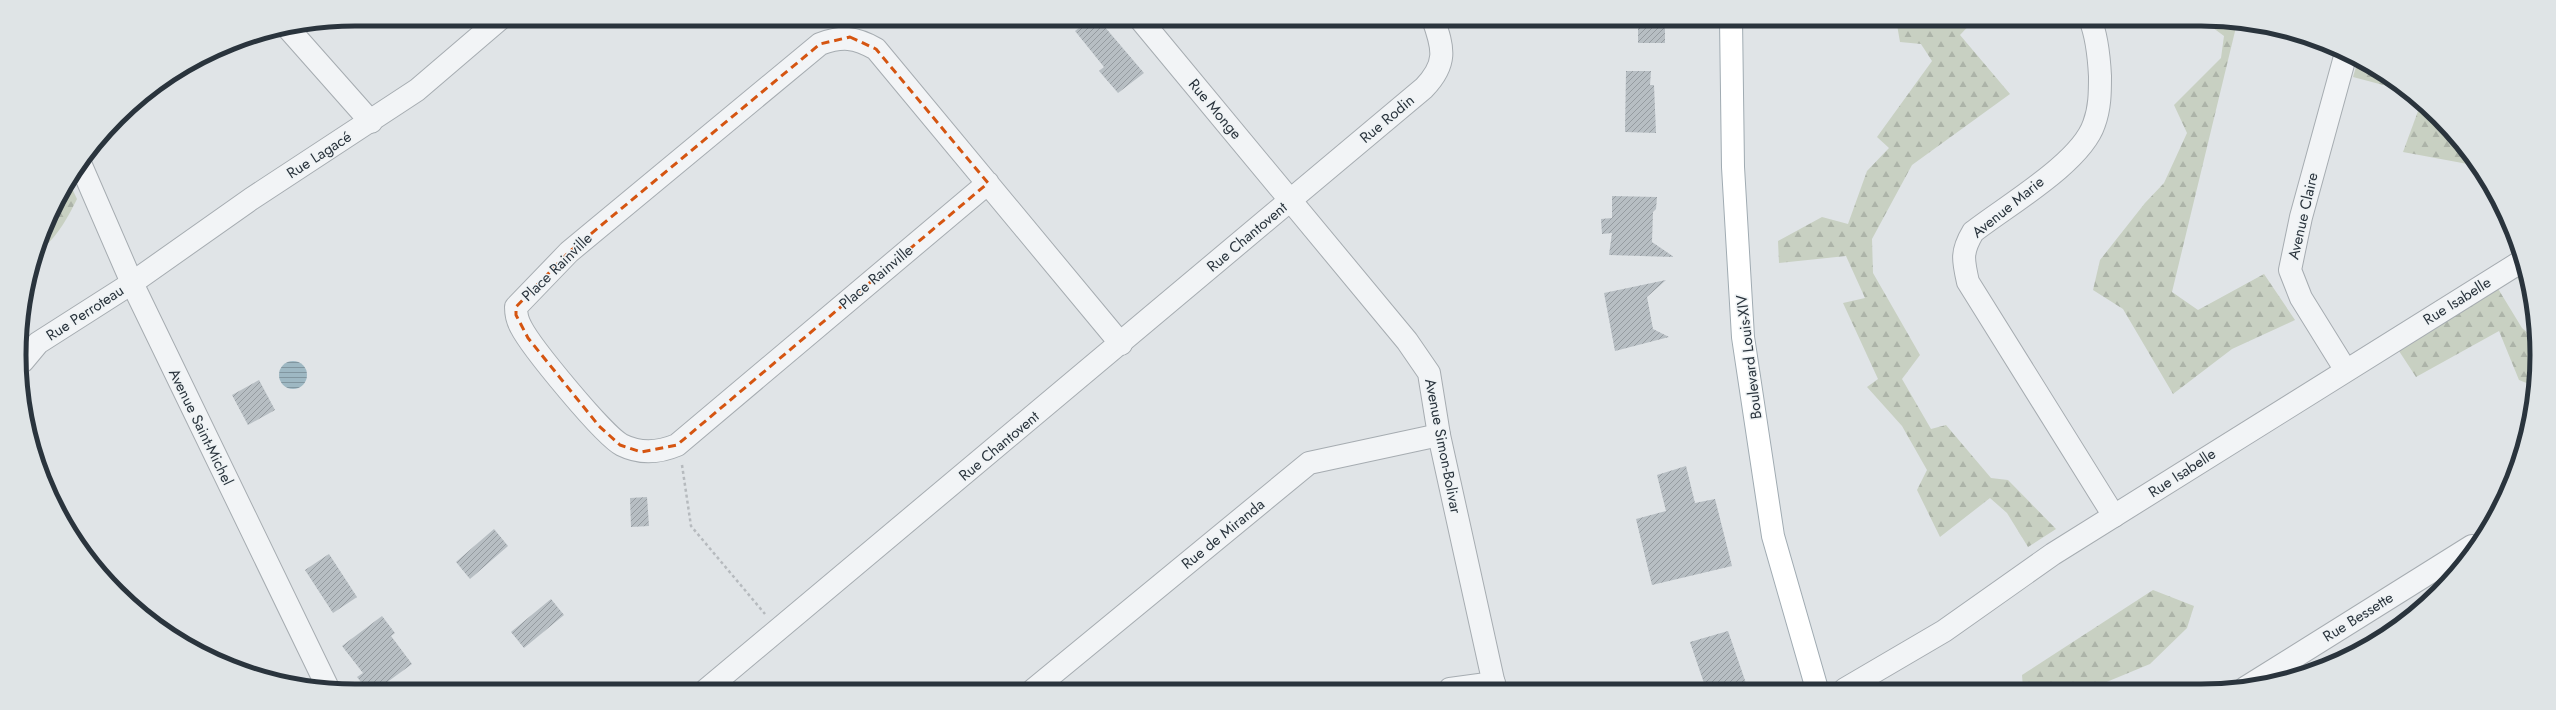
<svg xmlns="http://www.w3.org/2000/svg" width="2556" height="710" viewBox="0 0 2556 710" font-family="Jost,sans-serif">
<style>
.forest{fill:url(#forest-firs)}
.water{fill:url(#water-rules)}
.building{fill:url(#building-hatch)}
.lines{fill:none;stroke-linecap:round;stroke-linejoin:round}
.minor-casing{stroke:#a6acb1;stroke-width:24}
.major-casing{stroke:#a0abb2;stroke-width:24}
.path{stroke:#b6babe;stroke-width:2.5;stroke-dasharray:3 3;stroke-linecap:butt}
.minor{stroke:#f2f4f6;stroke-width:22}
.major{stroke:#fff;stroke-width:22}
.marked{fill:none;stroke:#d55511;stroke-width:3;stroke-dasharray:8 5;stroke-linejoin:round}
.labels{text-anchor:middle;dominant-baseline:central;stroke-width:3;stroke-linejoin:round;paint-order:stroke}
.street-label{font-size:15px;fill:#2a343d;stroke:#eff3f5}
.rim{fill:none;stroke:#2a343d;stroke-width:5}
</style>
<defs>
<pattern id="forest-firs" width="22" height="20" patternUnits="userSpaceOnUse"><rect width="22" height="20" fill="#c8d0c2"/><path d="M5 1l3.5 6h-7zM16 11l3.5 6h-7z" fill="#acb3a8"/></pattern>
<pattern id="water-rules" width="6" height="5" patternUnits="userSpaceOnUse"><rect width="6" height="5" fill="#9eb8c3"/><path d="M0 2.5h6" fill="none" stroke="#8196a0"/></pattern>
<pattern id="building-hatch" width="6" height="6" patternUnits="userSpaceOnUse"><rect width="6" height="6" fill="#b7bec3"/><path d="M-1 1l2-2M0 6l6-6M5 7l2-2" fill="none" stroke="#959ba0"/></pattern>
</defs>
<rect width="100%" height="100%" fill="#e0e4e7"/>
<g class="forest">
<path d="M1896 19H1975L1960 35 2010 94 1912 165 1872 239 1873 273 1920 355 1902 379 1931 429 1946 425 1991 478 2008 480 2056 529 2028 547 2007 513 1990 498 1940 537 1917 490 1927 470 1902 426 1867 387 1878 379 1843 303 1865 298 1846 256 1779 263 1778 241 1822 217 1848 224 1867 171 1889 148 1877 137 1932 61 1921 44 1900 42Z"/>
<path d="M2201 19 2237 23 2172 292 2198 310 2264 274 2295 320 2232 349 2173 394 2123 309 2093 290 2100 260 2145 203 2164 183 2187 133 2174 105 2221 58 2224 36Z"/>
<path d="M2358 60 2387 76 2406 91 2353 77Z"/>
<path d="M2421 103 2438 117 2476 163 2473 165 2403 152Z"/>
<path d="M69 182 77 199C67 219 55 241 36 253L54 206Z"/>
<path d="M2525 273 2532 300 2528 302 2517 277Z"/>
<path d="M2497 287 2522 328 2535 339 2537 355 2534 386 2519 380 2499 331 2416 377 2399 351Z"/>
<path d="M2153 590 2194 606 2187 628 2150 664 2092 688H2023L2022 675Z"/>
</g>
<circle class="water" cx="293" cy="375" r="14"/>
<g class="building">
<path d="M1090 19H1098L1144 73 1118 93 1099 71 1104 67 1075 31Z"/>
<rect x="1638" y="19" width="27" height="24"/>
<path d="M1626 71H1651L1650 85H1654L1656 133 1625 132Z"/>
<path d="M1612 196 1657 197 1656 209 1653 212 1652 242 1674 257 1609 255 1612 233 1602 234 1601 219 1612 218Z"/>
<path d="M1666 280 1647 297 1653 329 1669 337 1615 351 1604 293Z"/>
<path d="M259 380 275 410 248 425 232 395Z"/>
<path d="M1686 466 1695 503 1715 499 1732 566 1652 585 1636 519 1666 511 1657 475Z"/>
<path d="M647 497 649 526 631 527 630 498Z"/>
<path d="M494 529 508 546 470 579 456 562Z"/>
<path d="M329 554 357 597 333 613 305 570Z"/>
<path d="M551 599 564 615 524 648 511 632Z"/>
<path d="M382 616 395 633 391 636 412 664 375 691H368L357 677 363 673 342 646Z"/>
<path d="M1728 631 1748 689H1706L1690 642Z"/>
</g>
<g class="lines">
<g class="minor-casing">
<g id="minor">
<path d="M1140 19 1407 341 1429 373 1439 435 1495 689"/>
<path d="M2090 19C2097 36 2099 57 2100 76 2100 92 2100 108 2094 124 2081 163 2006 206 1973 232 1961 252 1963 260 1968 282L2114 516"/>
<path d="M286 26 371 122"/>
<path d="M80 163 132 283 328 688"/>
<path d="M988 183 677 445C658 453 640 454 622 445 604 436 531 347 521 327 517 320 516 315 516 307L569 252 820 44C842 36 855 37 876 49L1121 344"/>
<path d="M23 361 38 343 132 283 251 199 417 90 500 19"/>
<path d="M2345 369 2301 298 2290 270 2301 217 2346 53"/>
<path d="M2245 688 2472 546"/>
<path d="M1450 689 1494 683"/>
<path d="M1845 689 1944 631 2053 554 2522 261"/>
<path d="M706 690 1424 88C1447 64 1444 49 1433 19"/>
<path d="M1033 690 1309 463 1439 435"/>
</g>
</g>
<g class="major-casing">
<path id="major" d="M1731 19 1733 167 1743 337 1773 536 1817 689"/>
</g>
<path class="path" d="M682 465 691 526 765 614"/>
<use href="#minor" class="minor"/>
<use href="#major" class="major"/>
</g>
<path class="marked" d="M850 37 876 49 988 183 677 445 641 452 620 445 599 426 528 338 516 315V307L569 252 820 44Z"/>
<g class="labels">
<g class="street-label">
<text transform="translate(1215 109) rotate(50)">Rue Monge</text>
<text transform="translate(1387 119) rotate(-40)">Rue Rodin</text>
<text transform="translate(319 155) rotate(-33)">Rue Lagacé</text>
<text transform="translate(2008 207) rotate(-39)">Avenue Marie</text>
<text transform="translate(2303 216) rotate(-77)">Avenue Claire</text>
<text transform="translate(1247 237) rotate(-40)">Rue Chantovent</text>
<text transform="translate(557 267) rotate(-44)">Place Rainville</text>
<text transform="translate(876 277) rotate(-40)">Place Rainville</text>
<text transform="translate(2457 301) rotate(-32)">Rue Isabelle</text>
<text transform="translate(85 313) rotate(-33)">Rue Perroteau</text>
<text transform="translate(1749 357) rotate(-97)">Boulevard Louis-XIV</text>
<text transform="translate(201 427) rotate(64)">Avenue Saint-Michel</text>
<text transform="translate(999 446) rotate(-40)">Rue Chantovent</text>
<text transform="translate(1443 446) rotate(79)">Avenue Simon-Bolivar</text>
<text transform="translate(2182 473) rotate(-33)">Rue Isabelle</text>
<text transform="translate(1223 534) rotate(-39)">Rue de Miranda</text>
<text transform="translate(2358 617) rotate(-32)">Rue Bessette</text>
</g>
</g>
<path d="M0 0H2556V710H0ZM355 26H2201A329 329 0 0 1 2530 355V355A329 329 0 0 1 2201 684H355A329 329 0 0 1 26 355V355A329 329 0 0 1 355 26Z" fill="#dfe4e6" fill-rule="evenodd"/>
<path class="rim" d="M355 26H2201A329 329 0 0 1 2530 355V355A329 329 0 0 1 2201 684H355A329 329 0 0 1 26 355V355A329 329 0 0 1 355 26Z"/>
</svg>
